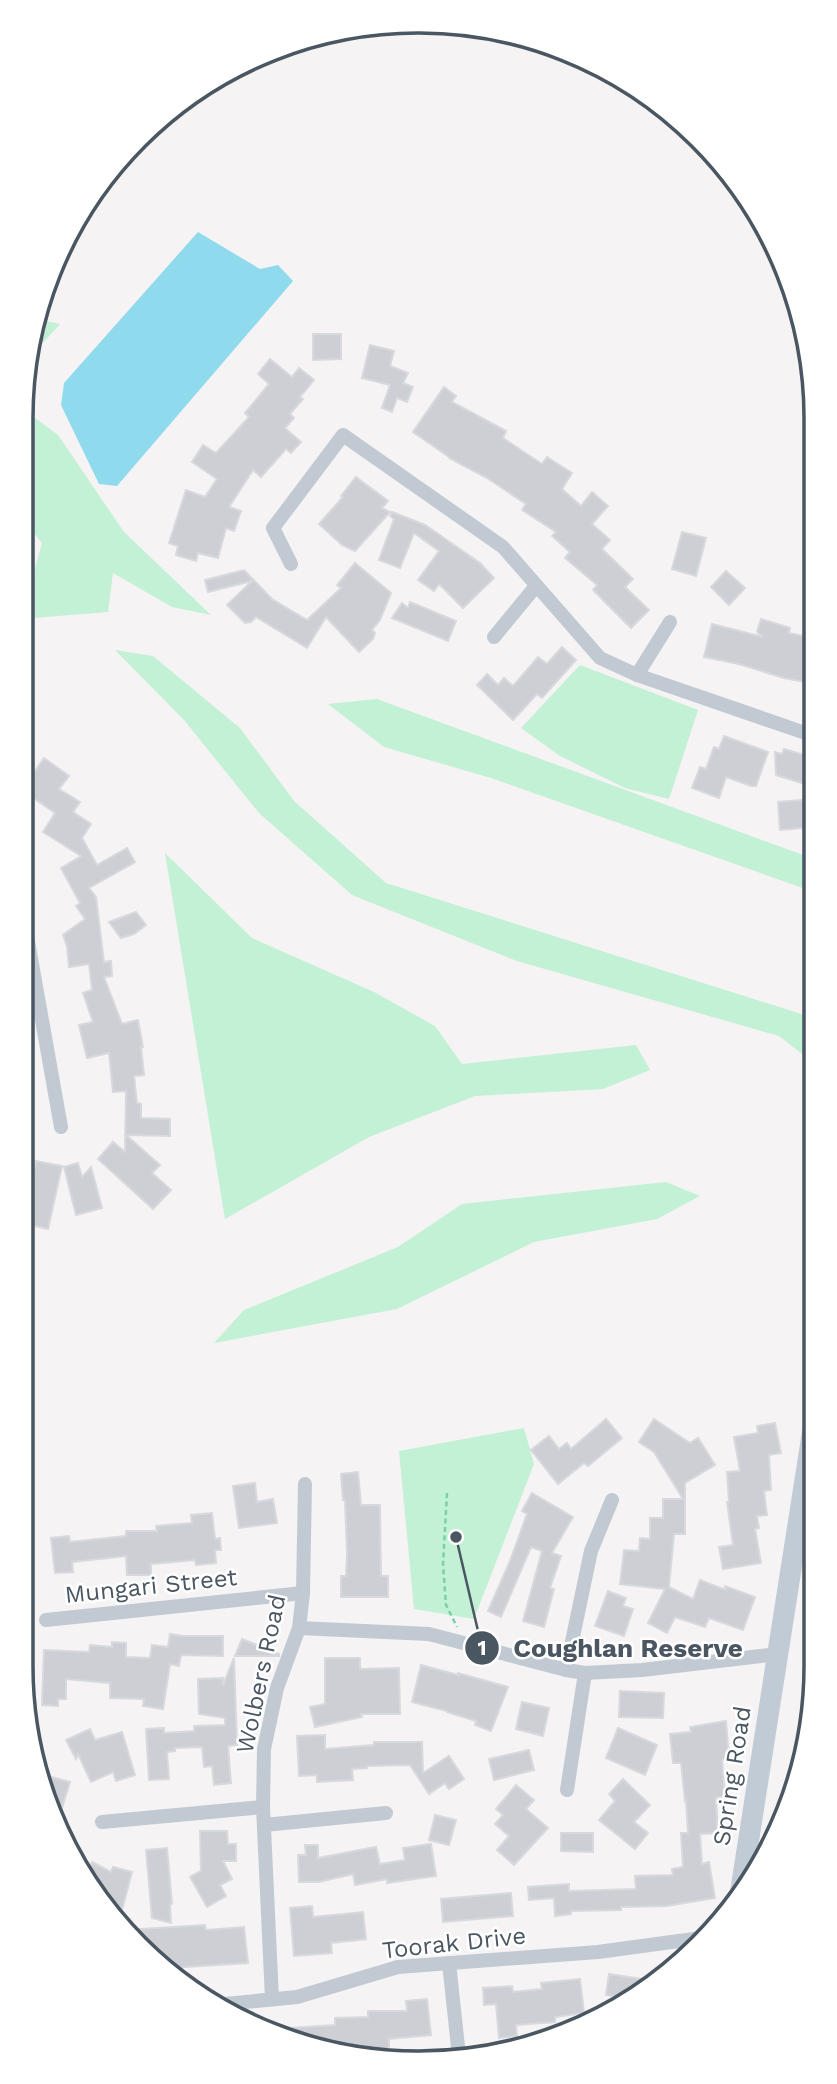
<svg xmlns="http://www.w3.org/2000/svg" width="837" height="2084" viewBox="0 0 837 2084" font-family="'Work Sans',sans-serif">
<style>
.green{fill:#c3f1d5}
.water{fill:#90daee}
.building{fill:#cdcfd5;stroke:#d7d9de;stroke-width:2}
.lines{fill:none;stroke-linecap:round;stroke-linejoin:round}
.path{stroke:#7ad0a6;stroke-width:2.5;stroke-dasharray:5 3.5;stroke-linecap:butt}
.street{stroke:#c1cad2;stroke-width:14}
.secondary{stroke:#c1cbd6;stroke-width:21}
.labels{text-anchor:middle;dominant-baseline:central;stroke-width:5;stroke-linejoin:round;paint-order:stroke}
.street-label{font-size:24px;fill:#4a5661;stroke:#fff}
.rim{fill:none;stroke:#4a5661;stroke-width:3.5}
.leader{fill:none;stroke:#4a5661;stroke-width:2.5}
.callout-dot{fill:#4a5661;stroke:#fff;stroke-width:2.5}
.mark-label{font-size:21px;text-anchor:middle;font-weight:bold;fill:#fff}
.callout-label{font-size:26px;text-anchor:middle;font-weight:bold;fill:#4a5661;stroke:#fff;stroke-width:5;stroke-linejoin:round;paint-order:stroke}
</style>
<rect width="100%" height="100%" fill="#f5f3f3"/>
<g class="green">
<path d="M37 319 60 324 31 356Z"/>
<path d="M23 409 58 435 124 532 211 615 172 607 113 573 108 612 21 619 42 543 21 517Z"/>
<path d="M115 650 153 656 240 728 294 801 386 883 814 1018V1063L779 1036 517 961 352 895 259 813 184 720Z"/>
<path d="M580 665 698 710 669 799 625 788 560 756 521 728Z"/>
<path d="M377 699 814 859V892L491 778 384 747 328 704Z"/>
<path d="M165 853 252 938 374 992 435 1026 462 1064 636 1045 650 1070 603 1089 475 1096 369 1137 225 1219Z"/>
<path d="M666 1182 700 1196 657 1219 534 1242 397 1309 214 1343 244 1310 398 1247 462 1204Z"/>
<path d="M524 1428 534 1464 474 1619 414 1609 399 1451Z"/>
</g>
<path class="water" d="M198 232 260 269 278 265 293 281 117 486 99 484 61 405 64 383Z"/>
<g class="building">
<path d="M313 334H341V359L313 360Z"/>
<path d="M370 345 394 351 390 366 408 373 403 383 413 387 407 402 397 398 392 412 382 408 390 385 362 378Z"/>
<path d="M270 359 292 377 299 368 314 380 300 397 303 399 290 414 294 418 285 428 301 442 291 453 286 449 261 477 253 470 229 507 241 511 234 531 226 528 218 558 198 553 196 561 176 555 178 546 169 543 186 490 205 497 217 479 192 462 203 445 216 453 249 417 245 413 269 384 258 374Z"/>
<path d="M444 387 456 396 452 402 506 431 503 438 542 464 547 457 572 473 562 489 581 506 592 492 608 506 592 524 610 540 602 549 633 579 625 587 649 610 631 628 593 590 597 585 565 558 570 552 552 536 556 532 522 510 526 504 487 478 449 458V457L413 432Z"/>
<path d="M356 477 388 501 382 508 390 512 355 551 342 545 319 524 343 497 341 496Z"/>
<path d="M392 512 425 525 480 563 494 578 463 608 439 584 434 591 418 580 439 551 414 533 400 568 379 560 394 519 390 516Z"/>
<path d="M682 532 706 538 696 576 672 569Z"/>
<path d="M355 563 391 593 380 620 372 630 375 633 373 639 359 652 326 617 307 648 256 617 251 622 245 623 227 605 252 581 208 592 205 580 244 570 272 599 307 620 341 588 337 585Z"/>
<path d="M726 571 745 588 729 605 711 587Z"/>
<path d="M410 602 456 621 448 641 392 618 402 603 408 608Z"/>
<path d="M761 619 790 628 789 633 813 638V672L811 683 784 678 739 664 704 657 712 624 763 637 757 632Z"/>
<path d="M562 647 576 660 542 698 537 694 513 720 477 685 487 674 498 685 504 678 513 686 538 657 547 664Z"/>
<path d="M724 736 768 752 756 786H751L726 777 719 798 692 788 700 767 706 769 714 747 719 749Z"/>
<path d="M784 749 814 758V787L776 775 775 752 782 754Z"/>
<path d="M44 758 69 776 59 789 80 802 73 812 91 824 82 838 97 865 127 848 135 862 89 888 96 897 104 962 111 961 112 976 104 977 122 1024 138 1020 143 1047H141L144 1075 134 1076 137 1103 141 1104V1118L170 1119V1136L126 1135 160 1165 152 1173 171 1190 153 1209 98 1159 113 1142 125 1152 126 1091 113 1092 109 1053 87 1058 79 1025 93 1022 83 993 92 990 89 964 69 967 67 947 63 935 85 919 76 906 80 903 61 868 81 856 43 832 55 813 22 790Z"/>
<path d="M814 799V827L780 830 778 802Z"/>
<path d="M136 912 146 925 134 934 121 938 109 922Z"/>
<path d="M36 1161 62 1166 48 1229 22 1223Z"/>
<path d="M78 1163 82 1177 91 1167 102 1208 76 1215 64 1167Z"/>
<path d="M606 1419 622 1438 588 1466 584 1463 558 1484 531 1450 549 1436 559 1449 567 1443 571 1449Z"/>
<path d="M654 1419 690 1443 698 1438 715 1465 685 1483V1534H674L669 1587 693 1599 700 1580 726 1590 725 1586 755 1597 743 1630 709 1618 705 1627 675 1617 667 1633 648 1623 665 1589 620 1584 624 1550 639 1551 640 1538 650 1539V1518H663V1499H683L654 1452 639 1442Z"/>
<path d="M775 1423 781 1453 769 1455 771 1490 764 1491 767 1515 757 1516 759 1528 755 1529 761 1563 723 1569 719 1547 733 1545 727 1502H729L727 1472 740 1471 734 1437 758 1433 757 1426Z"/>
<path d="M358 1472 361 1505H380L381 1576H388V1597H341V1576H346L347 1553 345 1500H343L341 1474Z"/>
<path d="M255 1483 257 1502 273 1499 277 1523 239 1528 233 1486Z"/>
<path d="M532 1493 573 1517 552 1553 561 1556 550 1588 554 1589 544 1627 523 1621 542 1551 531 1547 501 1617 488 1611 510 1561 527 1514 522 1511Z"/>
<path d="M212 1513 215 1539 220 1538 221 1550H215L216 1563 196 1565 195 1560 151 1564V1575H127L126 1556 72 1562 73 1572 55 1573 51 1538 69 1536 70 1542 126 1536V1531H157L156 1526 192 1523 191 1515Z"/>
<path d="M608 1591 626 1598 623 1606 633 1609 624 1636 595 1626Z"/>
<path d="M170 1634 184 1636H223V1656L181 1655 179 1666 170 1664 163 1709 143 1706 144 1699 110 1698V1683L66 1679V1699H58V1706L42 1705 44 1650 89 1652 90 1645 112 1647V1642L126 1643V1657L150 1658 152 1645 168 1647Z"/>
<path d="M242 1639 279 1654V1656H235Z"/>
<path d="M234 1658 237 1745 228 1746 231 1783 214 1785 212 1766 204 1767 202 1747 175 1748V1751L167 1752 169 1779 149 1780 146 1729 164 1728V1733L194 1731V1726L225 1725V1718L199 1714 198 1679 223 1678V1685Z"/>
<path d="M325 1658H360V1669L399 1668 400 1714H361L362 1717 315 1727 310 1707 325 1704Z"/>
<path d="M421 1665 458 1675V1673L508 1687 491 1731 475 1725 476 1721 447 1712V1711L412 1702Z"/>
<path d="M620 1691 664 1693 663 1718 619 1717Z"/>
<path d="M522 1702 549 1708 543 1736 516 1729Z"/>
<path d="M726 1721 729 1759 722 1760 725 1797 716 1798 718 1833 700 1834 702 1864 709 1862 715 1898 667 1906 621 1907V1910L571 1911V1914L555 1916 554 1898 529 1900 528 1887 569 1884V1891L636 1889 635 1876 673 1875 672 1869 683 1867 681 1833H688L686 1800 685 1801 681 1763H673L670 1734 691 1732 690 1727Z"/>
<path d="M618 1728 657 1745 645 1775 606 1758Z"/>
<path d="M90 1729 95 1740 122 1732 135 1775 116 1781 113 1772 91 1782 78 1754 76 1759 66 1740Z"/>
<path d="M325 1735V1749L374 1745V1742H422L423 1773 449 1756 464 1779 449 1789 445 1783 429 1794 410 1765 367 1766V1768L352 1769 353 1780 317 1782V1775L299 1776 297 1736Z"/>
<path d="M529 1750 534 1770 494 1780 489 1759Z"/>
<path d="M48 1776 70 1782 58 1821 42 1794Z"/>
<path d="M623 1779 650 1805 634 1822 648 1833 635 1849 599 1820 615 1801 609 1794Z"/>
<path d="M516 1785 534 1800 526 1809 548 1828 514 1865 497 1850 509 1836 495 1824 503 1815 496 1809Z"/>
<path d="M435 1815 456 1820 449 1845 429 1840Z"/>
<path d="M200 1831H227L228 1844H236V1861H223L232 1879 220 1885 226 1896 207 1907 190 1877 201 1871Z"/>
<path d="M561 1833H593V1852L561 1851Z"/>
<path d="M431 1844 436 1876 387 1883V1879L355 1885 353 1874 319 1882H299L298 1855H306L305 1845H318V1858L376 1847 380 1864 405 1860 403 1848Z"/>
<path d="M167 1848 172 1904H170L171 1923 152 1918 146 1850Z"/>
<path d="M92 1862 111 1872 113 1867 132 1872 122 1910 107 1906 88 1872Z"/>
<path d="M511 1893 513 1916 443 1922 441 1899Z"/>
<path d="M312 1906 313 1917 363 1912 366 1939 331 1943 332 1953 294 1956 290 1908Z"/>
<path d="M205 1925 206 1930 244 1927 248 1963 169 1968 123 1930Z"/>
<path d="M609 1974 655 1981 639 1996 633 1999 606 1995Z"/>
<path d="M580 1979 584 2013 555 2017V2022L516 2025 517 2036 499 2038 496 2004 484 2005 483 1988 512 1986 513 1992 542 1989 541 1983Z"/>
<path d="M427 1999 431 2035 389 2039V2049H354V2055L275 2029 335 2025V2018L368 2017V2011H407L406 2001Z"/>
</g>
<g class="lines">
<path class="path" d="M447 1493 443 1564 446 1605 457 1627"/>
<g class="street">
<path d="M291 564 273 528 343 435 503 547 600 658 637 675 814 736"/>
<path d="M494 637 536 586"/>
<path d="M637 675 670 622"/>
<path d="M21 902 61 1127"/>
<path d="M46 1620 303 1593"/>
<path d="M299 1628 429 1634 566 1670 585 1673 642 1670 778 1654"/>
<path d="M566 1670 591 1551 612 1500"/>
<path d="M567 1790 585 1673"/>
<path d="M102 1822 263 1807"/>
<path d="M264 1825 386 1813"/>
<path d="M449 1963 459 2056"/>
<path d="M272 1999 263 1807 264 1749 277 1688 299 1628 303 1593 305 1484"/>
<path d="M214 2005 297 1997 398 1967 598 1952 701 1938"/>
</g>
<path class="secondary" d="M740 1895 815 1416"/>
</g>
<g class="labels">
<g class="street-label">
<text transform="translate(151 1586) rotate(-6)">Mungari Street</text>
<text transform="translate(261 1674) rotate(-78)">Wolbers Road</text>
<text transform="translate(732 1776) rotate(-81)">Spring Road</text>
<text transform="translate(454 1943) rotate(-6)">Toorak Drive</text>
</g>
</g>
<path d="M0 0H837V2084H0ZM418 33H419A385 385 0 0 1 804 418V1666A385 385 0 0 1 419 2051H418A385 385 0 0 1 33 1666V418A385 385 0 0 1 418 33Z" fill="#fff" fill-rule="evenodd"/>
<path class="rim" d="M418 33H419A385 385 0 0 1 804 418V1666A385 385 0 0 1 419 2051H418A385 385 0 0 1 33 1666V418A385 385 0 0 1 418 33Z"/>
<path class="leader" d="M456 1537L482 1648"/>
<g class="callout-dot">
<circle cx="456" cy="1537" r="7"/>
<circle cx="482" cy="1648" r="18"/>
</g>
<g class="mark-label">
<text x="482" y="1655">1</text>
</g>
<g class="callout-label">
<text x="628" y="1657">Coughlan Reserve</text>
</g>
</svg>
